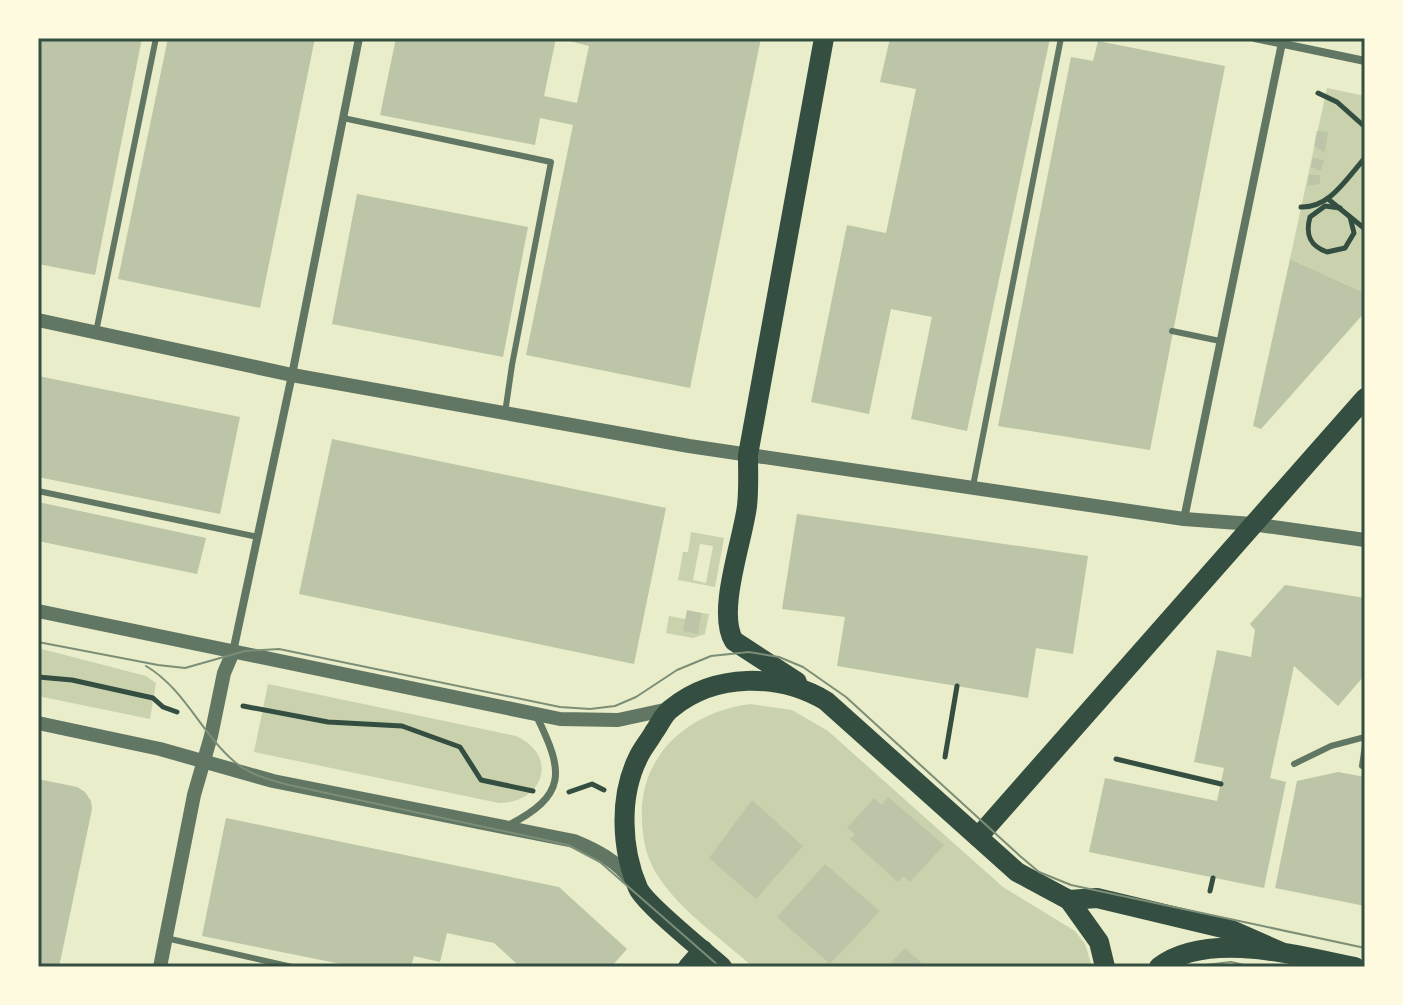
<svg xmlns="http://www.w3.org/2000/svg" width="1403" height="1005" viewBox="0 0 1403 1005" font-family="Ubuntu,sans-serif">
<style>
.green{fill:#cad2ad;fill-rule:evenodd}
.building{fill:#bcc5a7}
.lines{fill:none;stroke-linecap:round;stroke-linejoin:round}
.path{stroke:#344e41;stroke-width:5}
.service{stroke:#617663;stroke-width:6}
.pedestrian{stroke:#617663;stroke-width:7}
.minor{stroke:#617663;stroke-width:8}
.tertiary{stroke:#617663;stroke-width:14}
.primary{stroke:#344e41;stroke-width:20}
.tram{stroke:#7c8e77;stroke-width:2}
.neatline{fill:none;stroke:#344e41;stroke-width:3}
</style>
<rect width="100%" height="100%" fill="#e9edc9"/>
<g class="green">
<path d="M1327 88 1365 96V293L1290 259Z"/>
<path d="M691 532 724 538 715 587 678 580 683 552H688ZM700 544 713 546 706 583 693 580Z"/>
<path d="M702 613 709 614 705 634 693 638 666 633 669 616 685 619 698 633Z"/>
<path d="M38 648 146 676 156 683 150 719 38 696Z"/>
<path d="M268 684 516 736C560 756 543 803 499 803L254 752Z"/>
<path d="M750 704 792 710 828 731 1003 887 1075 931 1085 944 1092 967H753C722 939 683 913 660 879 647 861 643 842 642 821 638 755 689 712 750 704Z"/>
</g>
<g class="building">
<path d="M38 38H142L95 275 38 264Z"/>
<path d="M168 38H315L260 308 118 279Z"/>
<path d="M396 38H556L544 96 577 103 589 46 558 38H761L690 388 526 355 573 125 540 118 535 145 380 115Z"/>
<path d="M890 38H1050L967 431 911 419 932 317 891 309 869 414 811 402 847 225 886 233 916 89 880 82Z"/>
<path d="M1098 41 1225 66 1150 450 998 426 1071 57 1093 61Z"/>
<path d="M1317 131 1328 132 1325 153 1314 146Z"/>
<path d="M1313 158 1324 160 1321 171 1311 167Z"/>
<path d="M1309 175H1320V184L1307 186Z"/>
<path d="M357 194 528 227 503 357 332 324Z"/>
<path d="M1290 259 1365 293V312L1261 429 1253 426Z"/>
<path d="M38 376 240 417 220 514 38 477Z"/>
<path d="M332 439 666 508 634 664 299 594Z"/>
<path d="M38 502 206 538 197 574 38 541Z"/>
<path d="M797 514 1088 556 1073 654 1036 648 1028 698 837 666 845 617 782 609Z"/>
<path d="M1285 585 1365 598V671L1364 676 1338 706 1294 666 1270 778 1286 782 1264 888 1089 852 1105 778 1217 801 1224 768 1194 762 1217 650 1251 657 1255 630 1250 624Z"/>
<path d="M687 610 702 613 698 634 683 631Z"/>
<path d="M1338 772 1365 777V906L1275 888 1297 781Z"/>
<path d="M38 779 77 787 85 792 91 801 92 809 59 967H38Z"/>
<path d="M888 797 944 845 910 882 903 876 898 882 850 839 855 834 847 828 874 798 882 805Z"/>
<path d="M752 800 803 846 756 899 709 858Z"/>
<path d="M226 818 559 887 627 949 611 967H514L517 964 494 943 447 933 440 962 414 956 411 967H356L202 936Z"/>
<path d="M825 864 880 911 830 964 777 917Z"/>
<path d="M905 948 926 967H887Z"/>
</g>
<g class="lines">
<g class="path">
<path d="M1318 93 1337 102 1365 127"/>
<path d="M1328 199 1365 229"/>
<path d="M1301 207C1330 208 1346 179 1365 158"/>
<path d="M1340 208 1325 206 1310 217C1305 235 1310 246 1327 252L1345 248 1354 233 1350 217"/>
<path d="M38 677 72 680 153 698 163 707 177 712"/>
<path d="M243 706 328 722 402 726 460 747 481 780 533 791"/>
<path d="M945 757 957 686"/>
<path d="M1116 759 1221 784"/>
<path d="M569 792 592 784 604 790"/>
<path d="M1210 891 1213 878"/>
</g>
<g class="service">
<path d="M343 118 551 162 512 365 505 413"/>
<path d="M1172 331 1220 341"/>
<path d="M96 332 156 38"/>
<path d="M973 486 1061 38"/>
<path d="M38 491 258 537"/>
<path d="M1365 745 1362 766H1365"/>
<path d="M1294 764 1331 746 1365 737"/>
<path d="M166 938 292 967"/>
</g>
<path class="pedestrian" d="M507 826C568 795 564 772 536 715"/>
<g class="minor">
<path d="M1255 38 1365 61"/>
<path d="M1184 519 1283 38"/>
<path d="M233 652 292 375 359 38"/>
</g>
<g class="tertiary">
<path d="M38 320 292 375 689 446 1184 519 1252 524 1365 540"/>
<path d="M38 611 560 719 618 720 669 709"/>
<path d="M38 723 160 749 273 781 574 841C596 850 617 861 631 880"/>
<path d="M160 967 194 795 211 736 224 673 233 652"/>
</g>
<g class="primary">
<path d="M797 682 734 641C716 612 743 540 747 506 749 489 748 472 748 455L824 38"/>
<path d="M978 837 1365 398"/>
<path d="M1069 900 1099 942 1105 967"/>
<path d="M688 967 703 950"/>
<path d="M722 967C705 952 645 904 638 888 621 849 619 796 638 758 642 749 649 741 654 732 660 724 664 713 672 708 715 673 779 673 826 701L1017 872 1069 900 1097 898 1231 930 1281 952"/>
<path d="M1159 967C1208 930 1299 956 1355 967"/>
</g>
<g class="tram">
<path d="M38 642 158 665 185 668 245 651 279 649 560 707 590 709 615 706 636 697 677 670 711 656 749 652 779 657 803 667 846 697 1020 856 1039 872 1071 885 1365 948"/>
<path d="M146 666C186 690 201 734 236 763 251 775 270 780 289 785L568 845 600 862 720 967"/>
<path d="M1188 967 1231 962 1253 967"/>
</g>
</g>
<rect width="1403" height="1005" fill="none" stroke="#fefae0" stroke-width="80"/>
<rect x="40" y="40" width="1323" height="925" class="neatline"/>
</svg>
